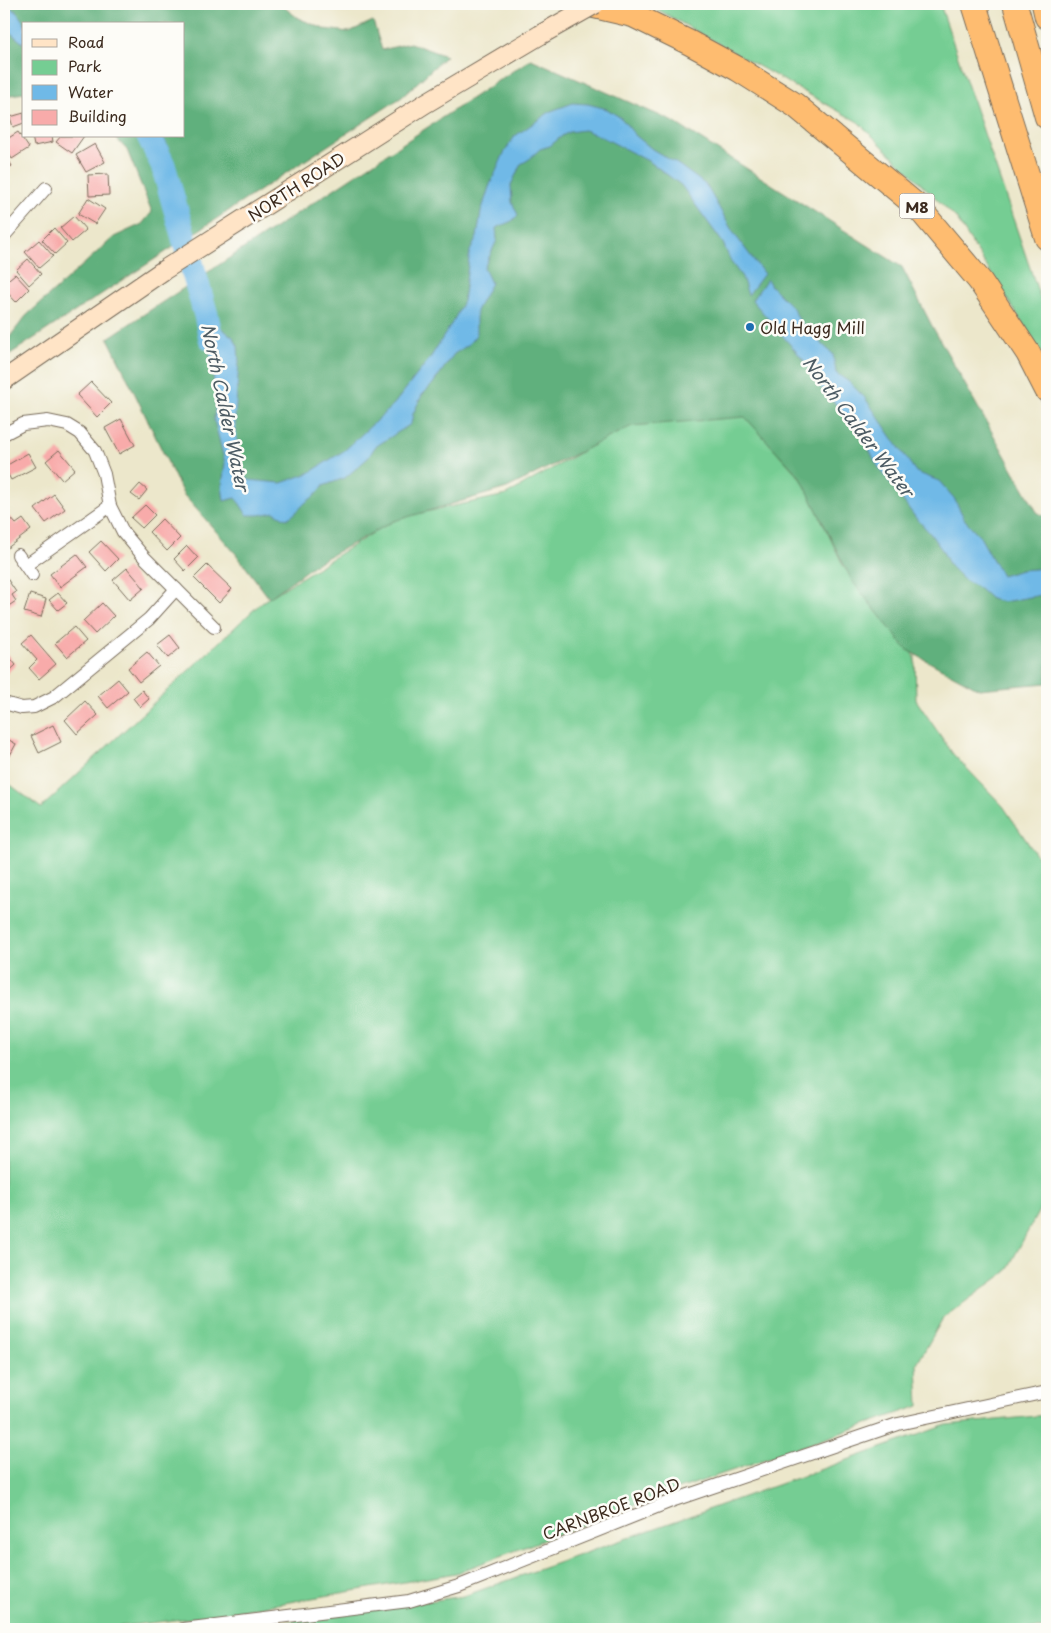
<svg xmlns="http://www.w3.org/2000/svg" width="1051" height="1633" viewBox="0 0 1051 1633" font-family="'Playpen Sans',sans-serif">
<style>
.green{fill:#75cd93;stroke:#587c58}
.forest{fill:#60b07d;stroke:#4e6d4e}
.water{fill:#6fb9e7;stroke:#557282}
.lines{fill:none;stroke-linecap:round;stroke-linejoin:round}
.river{stroke:#6fb9e7;stroke-width:25}
.building{fill:#f8abaa}
.street-casing{stroke:#796c5b;stroke-width:14}
.secondary-casing{stroke:#796c5b;stroke-width:21}
.highway-casing{stroke:#796c5b;stroke-width:26}
.street{stroke:#fff;stroke-width:12}
.secondary{stroke:#ffe4c6;stroke-width:19}
.highway{stroke:#febc70;stroke-width:24}
.secondary-bridge-casing{stroke:#796c5b;stroke-width:21;stroke-linecap:butt}
.secondary-bridge{stroke:#ffe4c6;stroke-width:19}
.poi-dot{fill:#1f6fb2;stroke:#fdfcf7;stroke-width:2}
.labels{text-anchor:middle;dominant-baseline:central;stroke-width:5;stroke-linejoin:round;paint-order:stroke}
.shield{fill:#fdfcf7;stroke:#75695f;stroke-width:1}
.shield-label{font-size:15px;font-weight:bold;fill:#3b2a1e}
.street-label{font-size:16px;fill:#3b2a1e;stroke:#fdfcf7}
.poi-label{font-size:16px;fill:#3b2a1e;stroke:#fdfcf7;text-anchor:start}
.water-label{font-size:18px;font-style:italic;fill:#4d5c64;stroke:#fdfcf7}
</style>
<rect width="100%" height="100%" fill="#fdfcf7"/>
<filter id="ink" filterUnits="userSpaceOnUse"><feTurbulence type="fractalNoise" baseFrequency=".02" numOctaves="2"/><feDisplacementMap in="SourceGraphic" scale="10" xChannelSelector="R" yChannelSelector="G"/><feConvolveMatrix kernelMatrix="1 2 1 2 8 2 1 2 1" color-interpolation-filters="sRGB"/></filter>
<filter id="wash" filterUnits="userSpaceOnUse"><feTurbulence type="fractalNoise" baseFrequency=".0096" numOctaves="4" result="noise"/><feDisplacementMap in="SourceGraphic" scale="20" xChannelSelector="R" yChannelSelector="G"/><feGaussianBlur stdDeviation="1.12" result="paint"/><feColorMatrix in="noise" values="0 0 0 0 0 0 0 0 0 0 0 0 0 0 0 0 0 1.4 0 .05"/><feComposite in="paint" operator="in"/></filter>
<g filter="url(#wash)">
<rect width="100%" height="100%" fill="#ece7cb"/>
<g class="green">
<path d="M665 4H940L1047 318V362L956 218 858 122 653 7Z"/>
<path d="M740 411 803 481 844 567 915 657 916 700 953 754 1003 806 1047 871V1192L1044 1201 1006 1272 943 1318 917 1364 919 1406 670 1492 456 1573 209 1616 97 1629H4V780L41 808 262 602 397 518 506 495 633 422Z"/>
<path d="M1047 1415V1629H237L464 1596 946 1425Z"/>
</g>
<g class="forest">
<path d="M4 4H280L298 18 324 29 349 32 373 21 382 50 410 43 446 56 402 97 4 358V344L26 316 114 237 142 224 152 212 127 150 114 136H184V24H24V93L4 96Z"/>
<path d="M531 59 672 121 902 267 931 324 1037 512 1047 518V683L979 689 907 650 852 581 801 478 745 417 632 426 507 488 394 521 315 564 269 598 236 554 183 494 108 338Z"/>
</g>
<g class="water">
<path d="M4 4 16 11 25 24 24 44 6 29 4 30Z"/>
<path d="M573 103 588 104 607 109 621 118 635 135 652 149 679 165 706 185 733 232 764 274 748 295 742 277 731 262 723 243 681 185 650 162 600 136 584 130 569 132 562 136 550 146 540 149 528 160 521 164 511 185 512 202 518 215 512 221 496 228 497 240 484 268 491 283 476 311V335L468 345 454 354 432 385 422 395 413 414 411 424 375 447 368 458 345 478 323 486C318 494 313 497 305 503 298 510 295 515 286 519L274 512 260 515H247L236 498 224 501 222 486 225 463 214 420 216 397 208 338 192 309 209 304 216 324 233 337 238 346 239 362 235 420 240 469 249 480 281 483 309 473 345 450 394 404 430 358 455 318 463 301 470 251 477 237 481 212 489 187 504 153 515 136 551 111Z"/>
<path d="M139 136H163C166 142 174 161 174 167 175 178 171 182 176 195L165 196 156 172 153 155Z"/>
<path d="M767 279 771 286 793 308 799 320 811 334 833 354 836 373 849 382 865 398 916 472 939 481 954 498 965 520 979 535 1002 576 1021 570 1047 568V594L1003 602 991 599 980 589 963 579 950 566 942 550 929 532 915 517 877 465 865 442 852 422 820 387 805 362 752 300Z"/>
</g>
<g class="lines">
<path class="river" d="M149 136 163 165 206 315 211 338"/>
</g>
<g id="blocks">
<g class="building">
<path d="M24 113V123L13 127 10 117Z"/>
<path d="M18 132 29 148 12 159 4 145V141Z"/>
<path d="M32 136H52L53 142 34 146Z"/>
<path d="M61 136H84L72 153 56 142Z"/>
<path d="M95 144 105 162 86 172 76 155Z"/>
<path d="M4 153 12 166 5 170 8 175 4 178Z"/>
<path d="M108 174 109 195 89 196 88 175Z"/>
<path d="M88 198 105 209 95 224 78 214Z"/>
<path d="M4 199 8 207 4 209Z"/>
<path d="M74 216 86 230 72 242 60 228Z"/>
<path d="M54 228 67 243 55 254 42 240Z"/>
<path d="M39 240 53 256 39 268 25 252Z"/>
<path d="M28 259 41 274 29 285 16 270Z"/>
<path d="M15 274 29 289 16 302 4 289V283Z"/>
<path d="M91 382 111 403 97 417 77 395Z"/>
<path d="M121 419 135 445 119 454 105 428Z"/>
<path d="M59 450 75 469 62 480 46 461Z"/>
<path d="M28 453 36 467 11 480 4 467Z"/>
<path d="M140 484 147 490 139 500 131 494Z"/>
<path d="M54 494 65 509 46 523 35 509Z"/>
<path d="M145 505 155 515 142 528 131 518Z"/>
<path d="M10 517 16 524 23 519 31 530 6 549 4 546V533L9 529 4 522Z"/>
<path d="M162 519 180 538 167 551 149 532Z"/>
<path d="M101 541 118 559 106 571 89 552Z"/>
<path d="M187 546 198 558 185 571 174 559Z"/>
<path d="M77 554 87 567 60 587 50 574Z"/>
<path d="M207 565 232 589 219 603 194 578Z"/>
<path d="M127 568 144 588 130 600 113 580Z"/>
<path d="M4 574 16 592 12 595 16 601 4 609Z"/>
<path d="M58 593 67 603 58 610 49 600Z"/>
<path d="M30 594 46 599 41 617 24 612Z"/>
<path d="M102 603 114 616 95 634 83 621Z"/>
<path d="M74 627 86 641 67 657 55 643Z"/>
<path d="M31 635 56 664 39 679 29 668 37 660 22 643Z"/>
<path d="M170 635 180 648 168 658 157 645Z"/>
<path d="M147 652 159 666 139 682 128 668Z"/>
<path d="M7 654 16 665 4 676V657Z"/>
<path d="M118 679 128 691 108 708 98 696Z"/>
<path d="M142 690 149 699 140 707 133 698Z"/>
<path d="M85 701 98 715 77 734 65 720Z"/>
<path d="M53 725 61 742 39 753 31 736Z"/>
<path d="M4 737 16 744 8 759 4 757Z"/>
</g>
</g>
</g>
<g filter="url(#ink)">
<use href="#blocks" fill-opacity="0" stroke="#796c5b" stroke-width="1"/>
<g class="lines">
<g class="street-casing">
<g id="street">
<path d="M4 236 46 188"/>
<path d="M4 434 23 424 48 421 67 425 80 433 95 451 104 474 110 506 123 532 144 557 214 627"/>
<path d="M18 555 32 575"/>
<path d="M26 565 110 506"/>
<path d="M4 703 22 708 34 707 54 697 149 619 176 589"/>
<path d="M183 1629 409 1601 459 1586 674 1500 898 1424 1047 1392"/>
</g>
</g>
<g class="secondary-casing">
<path id="secondary" d="M4 380 164 270 426 103 540 35"/>
</g>
<g class="highway-casing">
<g id="highway">
<path d="M586 4 633 15 690 43 738 69 795 105 917 206 980 281 1028 353 1047 390"/>
<path d="M974 4 1047 238"/>
<path d="M1015 4 1047 117"/>
<path d="M1044 4 1047 17"/>
</g>
</g>
<use href="#street" class="street"/>
<use href="#secondary" class="secondary"/>
<use href="#highway" class="highway"/>
<g class="secondary-bridge-casing">
<path id="secondary-bridge" d="M540 35 595 4"/>
</g>
<use href="#secondary-bridge" class="secondary-bridge"/>
</g>
</g>
<circle class="poi-dot" cx="750" cy="327" r="5"/>
<g class="labels">
<rect class="shield" x="899.5" y="193.5" width="35" height="25" rx="4"/>
<g class="shield-label">
<text x="917" y="206">M8</text>
</g>
<g class="street-label">
<text transform="translate(296 186) rotate(-33)">NORTH ROAD</text>
<text transform="translate(611 1508) rotate(-21)">CARNBROE ROAD</text>
</g>
<g class="poi-label">
<text x="760" y="327">Old Hagg Mill</text>
</g>
<g class="water-label">
<text transform="translate(226 407) rotate(78)">North Calder Water</text>
<text transform="translate(859 426) rotate(53)">North Calder Water</text>
</g>
</g>
<rect width="1051" height="1633" fill="none" stroke="#fdfcf7" stroke-width="20"/>
<rect x="22" y="22" width="162" height="115" fill="#fdfcf7" stroke="#afa8a0"/>
<rect x="32" y="39" width="25" height="8" fill="#ffe4c6" stroke="#afa8a0"/>
<text x="68" y="48" font-size="15" fill="#3b2a1e">Road</text>
<rect x="32" y="60" width="25" height="15" fill="#75cd93" stroke="#afa8a0"/>
<text x="68" y="72" font-size="15" fill="#3b2a1e">Park</text>
<rect x="32" y="85" width="25" height="15" fill="#6fb9e7" stroke="#afa8a0"/>
<text x="68" y="98" font-size="15" fill="#3b2a1e">Water</text>
<rect x="32" y="110" width="25" height="15" fill="#f8abaa" stroke="#afa8a0"/>
<text x="68" y="122" font-size="15" fill="#3b2a1e">Building</text>
</svg>
